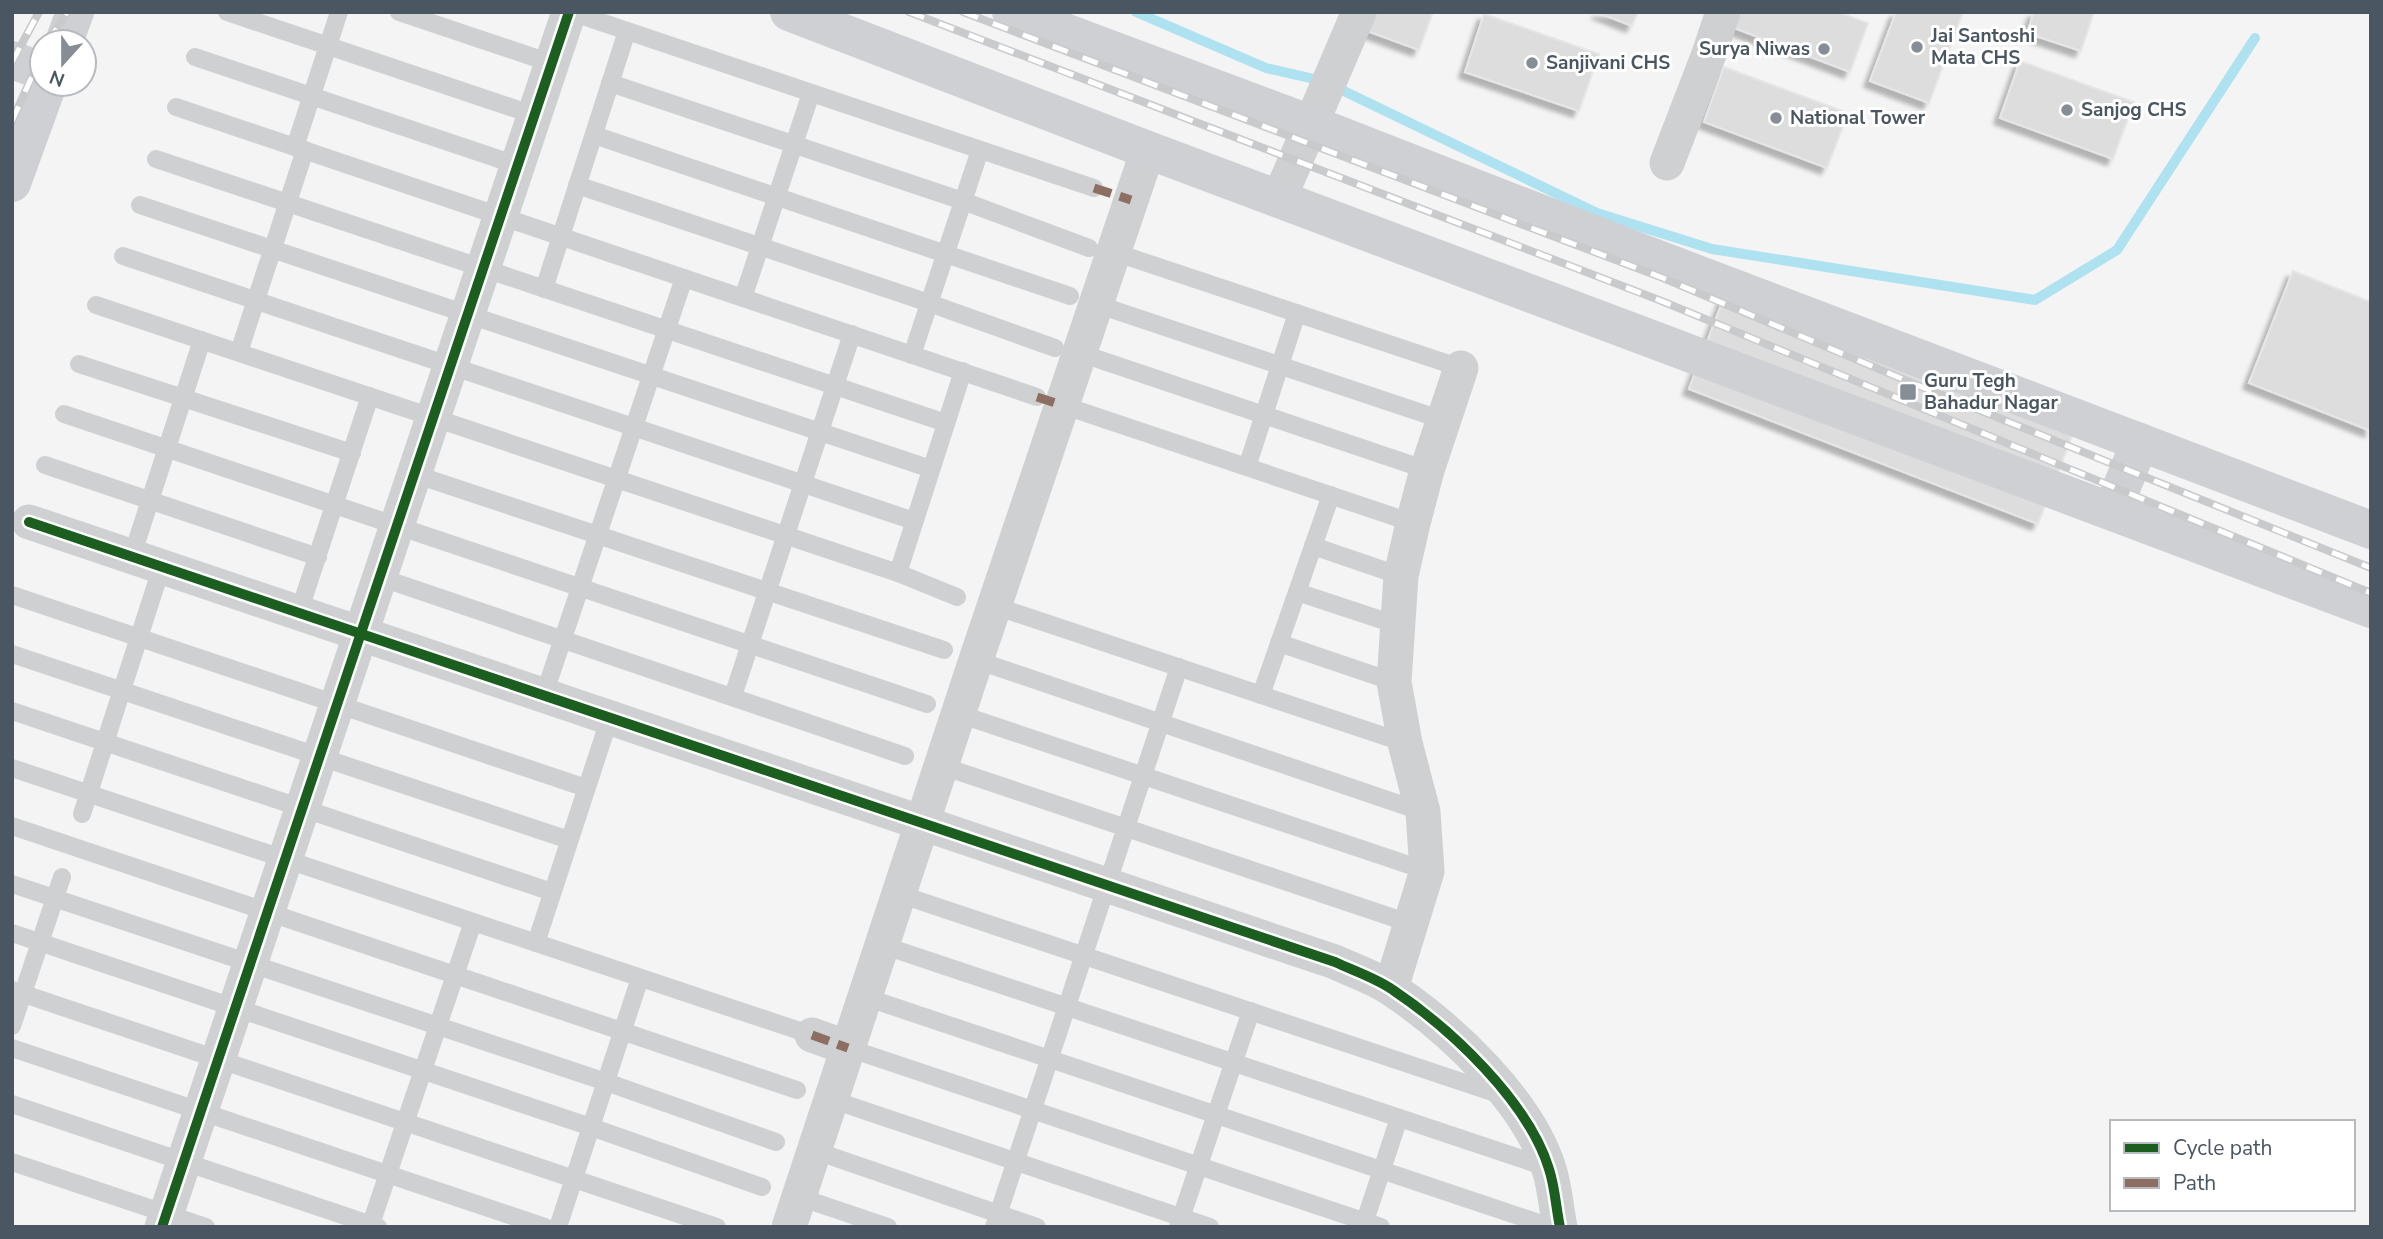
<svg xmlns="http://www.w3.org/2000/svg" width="2383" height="1239" viewBox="0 0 2383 1239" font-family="'Nunito Sans',sans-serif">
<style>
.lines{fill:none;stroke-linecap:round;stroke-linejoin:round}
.stream{stroke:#aee2f0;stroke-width:10}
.building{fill:#ddddde;stroke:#e5e6e7;stroke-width:2;filter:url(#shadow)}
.lane{stroke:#ced0d2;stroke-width:18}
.street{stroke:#ced0d2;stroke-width:35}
.secondary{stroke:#ced0d4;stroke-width:38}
.rail-casing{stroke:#c9cacc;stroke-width:8}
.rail{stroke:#fff;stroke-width:5;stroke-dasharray:16;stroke-linecap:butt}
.quiet{stroke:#8d6e63;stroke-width:9;stroke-dasharray:18 9;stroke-linecap:butt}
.cycleway-casing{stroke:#fff;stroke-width:15}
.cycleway{stroke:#1b5e20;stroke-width:10}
.poi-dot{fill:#868d94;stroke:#fff;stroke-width:2.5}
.labels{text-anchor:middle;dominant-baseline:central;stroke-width:6;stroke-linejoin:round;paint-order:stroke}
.poi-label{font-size:19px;font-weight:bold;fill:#4a5661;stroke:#fff;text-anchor:start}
</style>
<defs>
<filter id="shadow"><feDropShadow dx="-6" dy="6" stdDeviation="2" flood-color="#0004"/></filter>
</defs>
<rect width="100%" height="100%" fill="#f4f4f4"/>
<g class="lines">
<path class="stream" d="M1136 12 1266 68 1323 81 1597 213 1712 249 2035 300 2117 250 2255 38"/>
</g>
<g class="building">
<path d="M1373 12H1433L1419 50 1367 31Z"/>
<path d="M1597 12H1638L1632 26Z"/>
<path d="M1735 12H1838L1868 23 1850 72 1729 26Z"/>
<path d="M1896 12H1963L1929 103 1870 81Z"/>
<path d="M2034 12H2094L2081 51 2027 33Z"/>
<path d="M1484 14 1599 54 1579 111 1465 72Z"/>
<path d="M2020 61 2134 102 2113 159 2000 118Z"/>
<path d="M1724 67 1848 113 1827 168 1704 122Z"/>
<path d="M2293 271 2371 302V431L2249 383Z"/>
<path d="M1730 282 2079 418 2038 524 1689 389Z"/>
</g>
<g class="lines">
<g class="lane">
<path d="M227 12 534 115"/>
<path d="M399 12 551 63"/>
<path d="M571 12 1094 188"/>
<path d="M195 57 517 165"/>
<path d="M610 83 963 201 1089 248"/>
<path d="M176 107 1037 397"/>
<path d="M594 135 1070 296"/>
<path d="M295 147 339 12"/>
<path d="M156 159 946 423"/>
<path d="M577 185 929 303 1055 348"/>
<path d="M140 205 931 469"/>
<path d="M1114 252 1461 368"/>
<path d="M123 256 914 521"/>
<path d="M544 289 627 31"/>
<path d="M743 298 811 93"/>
<path d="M1096 304 1443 420"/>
<path d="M96 305 898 573 957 597"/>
<path d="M239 352 305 150"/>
<path d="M1080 353 1427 470"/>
<path d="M912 355 980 150"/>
<path d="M79 364 352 453"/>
<path d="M1062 405 1413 523"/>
<path d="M64 414 927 704"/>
<path d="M45 465 318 557"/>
<path d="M1247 467 1297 313"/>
<path d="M414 474 944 650"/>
<path d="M1313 546 1401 576"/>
<path d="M132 556 202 340"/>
<path d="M898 573 963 371"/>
<path d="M379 577 905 756"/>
<path d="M1297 592 1397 625"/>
<path d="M12 595 586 788"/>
<path d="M995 606 1405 743"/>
<path d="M299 612 370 396"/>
<path d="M1279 643 1394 682"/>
<path d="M12 654 569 840"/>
<path d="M976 660 1423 812"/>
<path d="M544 695 684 278"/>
<path d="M1261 695 1331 495"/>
<path d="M733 696 852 334"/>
<path d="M12 711 552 892"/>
<path d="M959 714 1427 871"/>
<path d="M942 766 1412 924"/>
<path d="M12 768 812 1035"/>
<path d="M82 814 162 566"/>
<path d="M12 826 797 1090"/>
<path d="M12 884 606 1082 776 1142"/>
<path d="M899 894 1501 1095"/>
<path d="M12 933 591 1127 762 1187"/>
<path d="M536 943 610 717"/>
<path d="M882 945 1549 1168"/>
<path d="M12 990 717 1227"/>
<path d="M865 997 1551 1227"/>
<path d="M12 1026 62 877"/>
<path d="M12 1048 545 1227"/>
<path d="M848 1048 1381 1227"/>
<path d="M830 1099 1210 1227"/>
<path d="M12 1104 378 1227"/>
<path d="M813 1150 1037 1227"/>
<path d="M12 1162 206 1227"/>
<path d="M799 1197 888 1227"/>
<path d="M370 1227 473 922"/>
<path d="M558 1227 640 978"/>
<path d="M994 1227 1179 667"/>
<path d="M1178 1227 1251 1011"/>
<path d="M1363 1227 1399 1118"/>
</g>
<g class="street">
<path d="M1667 163 1709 54 1723 12"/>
<path d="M1279 199 1359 12"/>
<path d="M29 522 1335 962C1354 971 1376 978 1393 990 1451 1029 1528 1101 1549 1169 1555 1187 1556 1208 1560 1227"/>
<path d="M1391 988 1427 871 1423 812 1405 743 1394 682 1401 576 1413 523 1427 470 1461 368"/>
<path d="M812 1035 848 1048"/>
<path d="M162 1227 569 12"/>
<path d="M789 1227 976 660 1148 150"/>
</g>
<g class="secondary">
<path d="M789 12 1148 150 2371 609"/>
<path d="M1011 12 1311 124 1642 253 2371 530"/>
<path d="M64 42 75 12"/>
<path d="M12 60 42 71"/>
<path d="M12 183 48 84"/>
<path d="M2112 511 2140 442"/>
</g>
<g class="rail-casing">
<g id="rail">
<path d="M909 12 1659 300 2371 593"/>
<path d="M963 12 1663 278 1912 383 2371 568"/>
<path d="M48 42 67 12"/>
<path d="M12 62 39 12"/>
<path d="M12 121 42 54"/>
</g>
</g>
<use href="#rail" class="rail"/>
<g class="quiet">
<path d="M1094 188 1131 200"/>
<path d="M1037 397 1062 405"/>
<path d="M812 1035 848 1048"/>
</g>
<g class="cycleway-casing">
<g id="cycleway">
<path d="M29 522 1335 962C1354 971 1376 978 1393 990 1451 1029 1528 1101 1549 1169 1555 1187 1556 1208 1560 1227"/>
<path d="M162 1227 569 12"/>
</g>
</g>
<use href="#cycleway" class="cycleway"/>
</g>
<g class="poi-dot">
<circle cx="1917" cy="47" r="7"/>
<circle cx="1824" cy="49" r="7"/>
<circle cx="1532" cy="63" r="7"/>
<circle cx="2067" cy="110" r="7"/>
<circle cx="1776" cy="118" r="7"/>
<rect x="1899" y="383" width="18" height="18" rx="3.5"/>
</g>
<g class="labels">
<g class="poi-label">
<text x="1931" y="36">Jai Santoshi<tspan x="1931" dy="22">Mata CHS</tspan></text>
<text x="1810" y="49" text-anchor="end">Surya Niwas</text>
<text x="1546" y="63">Sanjivani CHS</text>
<text x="2081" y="110">Sanjog CHS</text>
<text x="1790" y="118">National Tower</text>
<text x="1924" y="381">Guru Tegh<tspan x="1924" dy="22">Bahadur Nagar</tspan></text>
</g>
</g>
<rect width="2383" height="1239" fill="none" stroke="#4a5661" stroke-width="28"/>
<rect x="2110" y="1120" width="245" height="91" fill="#ffffff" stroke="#b7bbc0" stroke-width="2"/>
<rect x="2124" y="1143" width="35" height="10" fill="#1b5e20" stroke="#b7bbc0" stroke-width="2"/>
<text x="2173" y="1155" font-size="21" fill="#4a5661">Cycle path</text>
<rect x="2124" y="1178" width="35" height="10" fill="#8d6e63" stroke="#b7bbc0" stroke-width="2"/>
<text x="2173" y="1190" font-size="21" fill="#4a5661">Path</text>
<g transform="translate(63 63) rotate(201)"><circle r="33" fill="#ffffff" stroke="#b7bbc0" stroke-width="2"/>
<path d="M0-5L12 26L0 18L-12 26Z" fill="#868d94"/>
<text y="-10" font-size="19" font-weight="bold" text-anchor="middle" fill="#4a5661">N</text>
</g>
</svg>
